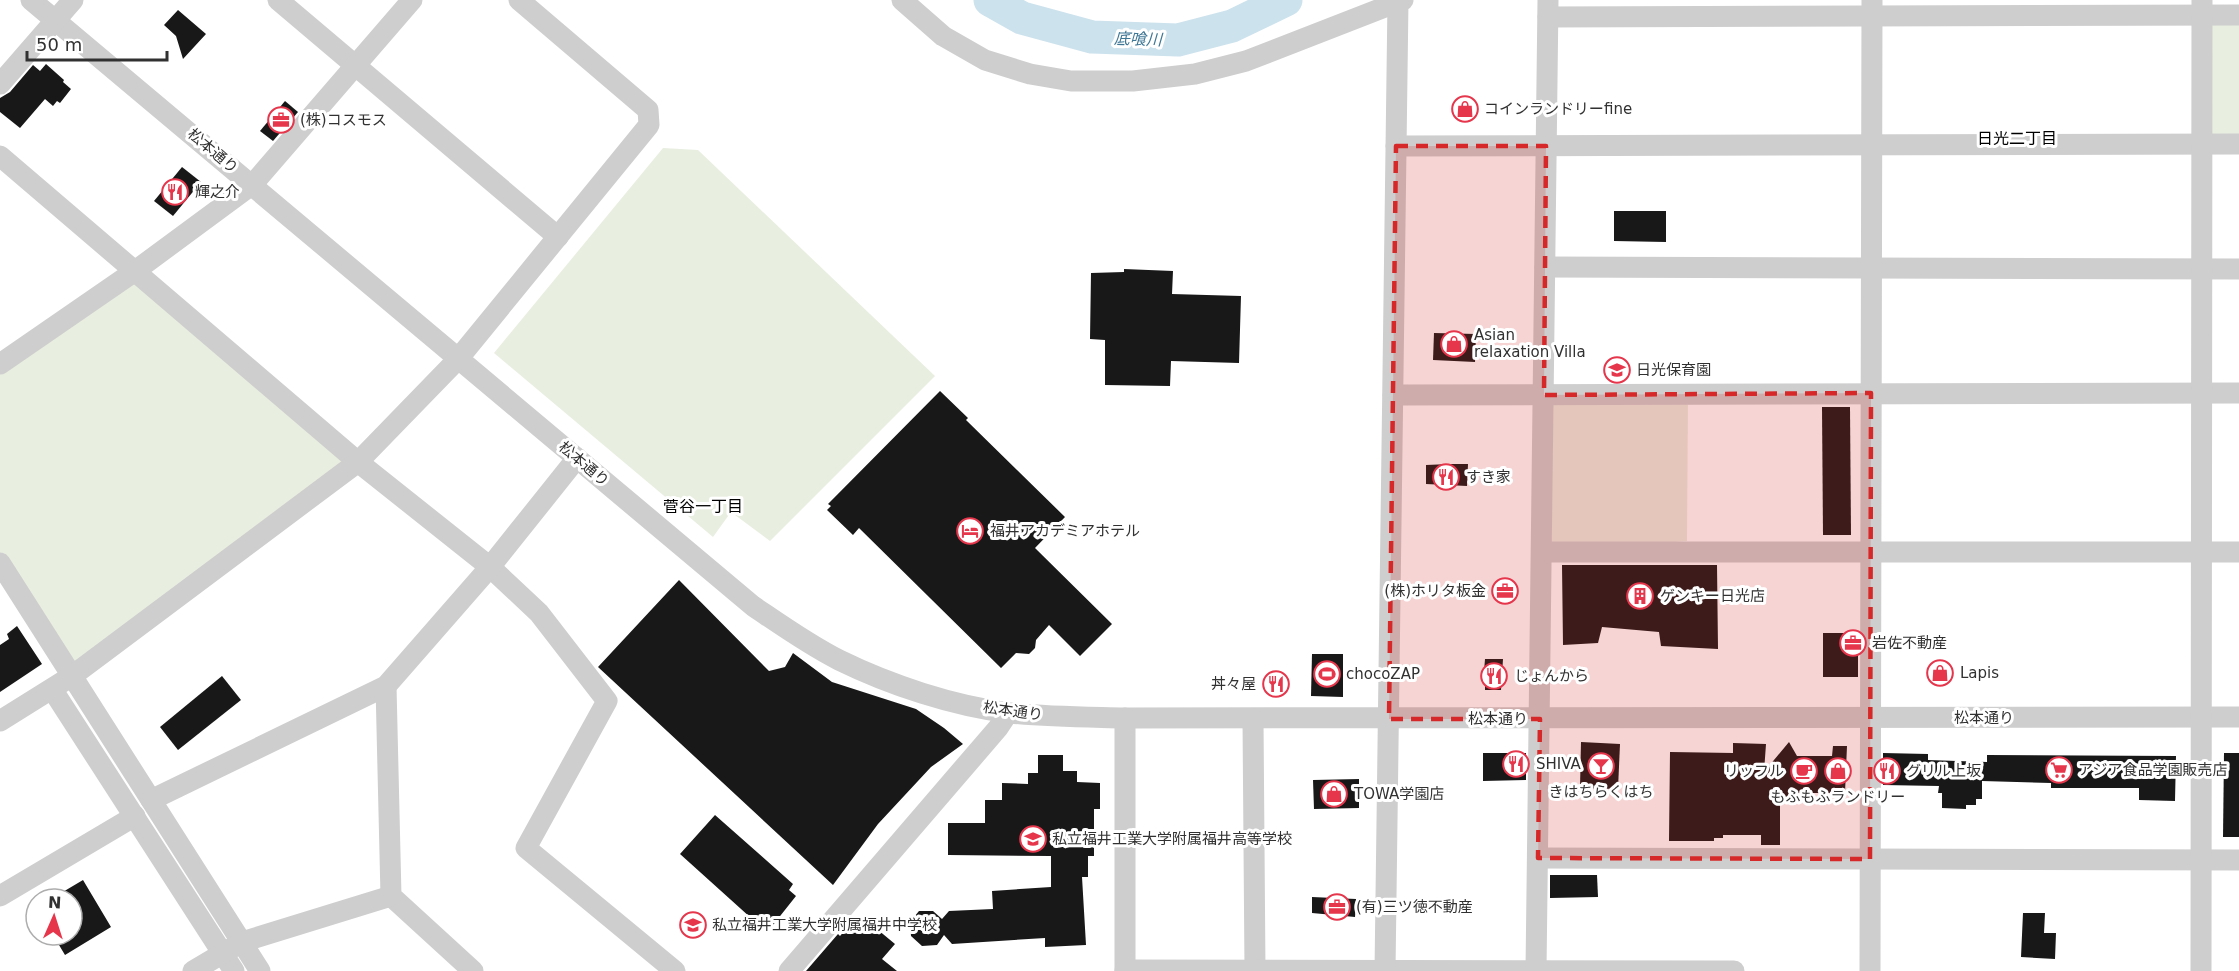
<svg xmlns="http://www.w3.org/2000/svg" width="2239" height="971" viewBox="0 0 2239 971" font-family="'DejaVu Sans','Noto Sans JP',sans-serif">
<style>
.green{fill:#e8eee0}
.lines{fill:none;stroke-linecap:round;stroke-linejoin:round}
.river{stroke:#cce2ed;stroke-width:33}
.building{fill:#181818}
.minor{stroke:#cecece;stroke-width:21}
.marked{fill:#d62828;fill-opacity:0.2;stroke:#d62828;stroke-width:4.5;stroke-dasharray:12 8;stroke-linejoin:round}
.labels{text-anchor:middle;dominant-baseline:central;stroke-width:6;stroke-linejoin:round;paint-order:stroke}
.poi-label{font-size:15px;fill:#313131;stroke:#fff;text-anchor:start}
.street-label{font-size:15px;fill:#313131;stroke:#fff}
.water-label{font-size:16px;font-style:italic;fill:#3e7795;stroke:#fff}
.neighbourhood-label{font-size:16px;fill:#000;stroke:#fff}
</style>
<rect width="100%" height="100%" fill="#fff"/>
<g class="green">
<rect x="2202" y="15" width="37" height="129"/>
<path d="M663 148 698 150 935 376 770 541 731 512 713 537 494 353Z"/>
<path d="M135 271 358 462 68 669 0 563V371Z"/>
<path d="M1688 394 1687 541 1542 552 1544 395Z"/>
</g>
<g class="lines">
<path class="river" d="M990 0 1022 18 1092 37 1178 40 1232 26 1286 0"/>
</g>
<g class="building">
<path d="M178 10 206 34 183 59 176 36 164 25Z"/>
<path d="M46 64 64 80 63 82 71 89 60 103 57 101 53 106 45 99 20 128 0 112V98L10 92 33 65 40 71Z"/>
<path d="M285 101 298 112 273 141 260 131Z"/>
<path d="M182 167 201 182 173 216 154 201Z"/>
<path d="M1614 211H1666V242L1614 241Z"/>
<path d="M1124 269 1173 271 1172 294 1241 296 1239 363 1171 361 1170 386 1105 385V340L1090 339 1091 273 1124 272Z"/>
<path d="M1434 333 1476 334 1475 362 1433 360Z"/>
<path d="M940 391 968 418 966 420 1065 517 1035 548 1112 624 1080 656 1049 625 1036 640 1035 648 1029 654 1016 653 1001 668 859 528 853 535 827 510 831 506 828 504Z"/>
<path d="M1822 407H1850L1851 535H1823Z"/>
<path d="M1450 464H1468L1467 486 1426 484V465Z"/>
<path d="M1562 565H1717L1718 649 1661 646 1659 632 1602 627 1598 643 1563 645Z"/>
<path d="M679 580 769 671 785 667 793 653 832 682 916 709 944 728 963 744 931 767 878 824 833 885 598 667Z"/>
<path d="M17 626 42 664 0 692V645L9 639 7 634Z"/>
<rect x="1823" y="633" width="35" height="44"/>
<path d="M1312 654H1343V697L1311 696Z"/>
<path d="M1485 659H1503L1501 690H1485V684H1483Z"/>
<path d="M222 676 241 700 178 750 160 727Z"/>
<path d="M1581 742 1620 744 1618 789 1580 788Z"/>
<path d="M1789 742 1797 756H1832L1833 746H1847L1845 793H1792V801H1780V845H1761V835H1723V838H1714V841H1669L1670 752 1733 753V743L1766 744 1764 772Z"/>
<path d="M1483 753H1526V780L1483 781Z"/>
<path d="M1883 753 1928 754V760L1987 762V755L2176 756 2175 801 2139 800V788H2051V783L1982 781V799H1976V805H1966V809L1942 808V793H1938L1939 786 1883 785Z"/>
<path d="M2224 753H2239V837H2223Z"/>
<path d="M1038 755H1063V771H1077V782L1100 783V809H1094V856H1088V877H1082L1086 945 1045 947V938L952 944 944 935 937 945 922 946 911 936 910 922 919 911H933L942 919 949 911 993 909 992 891 1051 887V856L948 855V823H985V800H1002V783L1028 784V773H1038Z"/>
<path d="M1359 779V808L1314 809 1313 780Z"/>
<path d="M715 815 793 884 789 890 796 896 773 925 768 918 761 927 680 854Z"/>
<path d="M1550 875H1597L1598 897 1550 898Z"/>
<path d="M83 880 111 927 65 955 53 935H72V899H51Z"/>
<path d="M1312 897 1356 899 1355 917 1312 913Z"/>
<path d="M2023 913H2045L2044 933H2056L2055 959 2021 957Z"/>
<path d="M866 920 895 944 882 959 897 971H806L838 934 840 936 848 927 852 930 857 923 860 926Z"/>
</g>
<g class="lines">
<g class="minor">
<path d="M31 0 753 606C781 625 809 645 839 660 890 685 953 706 1010 713 1048 717 1086 717 1125 718L2239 717"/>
<path d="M278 0 558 237"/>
<path d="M902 0 943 36 985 60 1030 74 1071 81H1133L1195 74 1246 61 1403 0"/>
<path d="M1548 17 2239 15"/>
<path d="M0 84 73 0"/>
<path d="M1396 146 2239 144"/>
<path d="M0 156 358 462 490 567 539 613 607 701 526 848 675 971"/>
<path d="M1545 267 2239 269"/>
<path d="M0 364 135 271 253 184 412 0"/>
<path d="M1393 395 2239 393"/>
<path d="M1542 552H2239"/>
<path d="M0 563 260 971"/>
<path d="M386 686 391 896 473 971"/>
<path d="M52 689 234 971"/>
<path d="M1125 718V971"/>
<path d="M1253 719 1255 971"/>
<path d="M0 721 72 676 358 462 458 359 649 125 648 110 519 0"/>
<path d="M151 800 386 686 490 567 577 458"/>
<path d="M1538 858 2239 860"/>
<path d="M0 896 135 816"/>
<path d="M1125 970 1734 971"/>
<path d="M193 971 242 942 391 896"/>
<path d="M789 971 998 728 1008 713"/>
<path d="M1385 971 1398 0"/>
<path d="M1536 971 1548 0"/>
<path d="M1870 971 1872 0"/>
<path d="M2201 971 2202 0"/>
</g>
</g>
<path class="marked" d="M1396 146H1546L1544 395 1871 393 1870 859 1538 858 1540 719H1389Z"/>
<defs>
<g id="shop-ring" transform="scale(1.35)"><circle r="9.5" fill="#fff" stroke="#e6364c" stroke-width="1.5"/><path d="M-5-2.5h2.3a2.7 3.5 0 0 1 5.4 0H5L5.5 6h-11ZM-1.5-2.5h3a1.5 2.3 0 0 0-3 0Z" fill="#e6364c"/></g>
<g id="office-ring" transform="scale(1.35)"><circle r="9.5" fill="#fff" stroke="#e6364c" stroke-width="1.5"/><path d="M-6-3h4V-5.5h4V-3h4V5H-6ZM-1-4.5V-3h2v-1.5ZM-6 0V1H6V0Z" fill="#e6364c"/></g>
<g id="restaurant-ring" transform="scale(1.35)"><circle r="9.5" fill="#fff" stroke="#e6364c" stroke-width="1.5"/><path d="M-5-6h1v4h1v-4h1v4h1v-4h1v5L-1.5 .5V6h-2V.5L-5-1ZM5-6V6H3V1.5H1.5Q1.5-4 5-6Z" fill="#e6364c"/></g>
<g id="school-ring" transform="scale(1.35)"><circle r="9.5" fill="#fff" stroke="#e6364c" stroke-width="1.5"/><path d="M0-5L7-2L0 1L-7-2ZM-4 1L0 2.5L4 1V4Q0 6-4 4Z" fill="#e6364c"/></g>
<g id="hotel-ring" transform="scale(1.35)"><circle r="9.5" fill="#fff" stroke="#e6364c" stroke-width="1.5"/><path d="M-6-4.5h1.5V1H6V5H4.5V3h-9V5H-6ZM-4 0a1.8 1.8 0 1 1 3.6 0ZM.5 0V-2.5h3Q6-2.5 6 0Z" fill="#e6364c"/></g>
<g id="building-ring" transform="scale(1.35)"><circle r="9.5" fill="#fff" stroke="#e6364c" stroke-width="1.5"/><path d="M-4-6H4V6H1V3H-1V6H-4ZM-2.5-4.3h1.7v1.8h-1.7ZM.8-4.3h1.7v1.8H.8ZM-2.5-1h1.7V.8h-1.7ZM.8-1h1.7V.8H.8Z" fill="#e6364c"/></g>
<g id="stadium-ring" transform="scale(1.35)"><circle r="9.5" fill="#fff" stroke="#e6364c" stroke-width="1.5"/><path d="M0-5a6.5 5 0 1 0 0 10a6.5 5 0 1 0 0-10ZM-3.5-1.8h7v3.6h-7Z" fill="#e6364c"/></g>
<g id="bar-ring" transform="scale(1.35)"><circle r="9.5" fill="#fff" stroke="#e6364c" stroke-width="1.5"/><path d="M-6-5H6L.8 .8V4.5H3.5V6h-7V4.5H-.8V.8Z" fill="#e6364c"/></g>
<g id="supermarket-ring" transform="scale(1.35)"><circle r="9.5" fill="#fff" stroke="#e6364c" stroke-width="1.5"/><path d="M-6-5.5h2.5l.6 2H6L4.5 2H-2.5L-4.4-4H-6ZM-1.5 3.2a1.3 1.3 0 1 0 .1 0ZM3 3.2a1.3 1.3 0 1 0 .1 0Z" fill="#e6364c"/></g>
<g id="cafe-ring" transform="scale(1.35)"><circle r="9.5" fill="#fff" stroke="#e6364c" stroke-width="1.5"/><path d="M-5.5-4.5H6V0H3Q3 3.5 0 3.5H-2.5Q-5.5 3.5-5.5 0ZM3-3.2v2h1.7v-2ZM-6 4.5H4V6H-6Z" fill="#e6364c"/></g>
</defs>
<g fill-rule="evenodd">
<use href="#shop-ring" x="1465" y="109"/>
<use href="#office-ring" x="281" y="120"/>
<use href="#restaurant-ring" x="175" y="192"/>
<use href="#shop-ring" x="1454" y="344"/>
<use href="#school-ring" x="1617" y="370"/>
<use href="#restaurant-ring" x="1446" y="477"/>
<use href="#hotel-ring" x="970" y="531"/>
<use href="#office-ring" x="1505" y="591"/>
<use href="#building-ring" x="1640" y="596"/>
<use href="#office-ring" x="1853" y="643"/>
<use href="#shop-ring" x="1940" y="673"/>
<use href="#stadium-ring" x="1327" y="674"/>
<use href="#restaurant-ring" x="1494" y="676"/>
<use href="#restaurant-ring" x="1276" y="684"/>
<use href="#restaurant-ring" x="1516" y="764"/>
<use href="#bar-ring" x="1601" y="766"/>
<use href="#supermarket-ring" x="2059" y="770"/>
<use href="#cafe-ring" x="1804" y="771"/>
<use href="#shop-ring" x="1838" y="771"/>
<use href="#restaurant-ring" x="1887" y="771"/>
<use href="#shop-ring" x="1334" y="794"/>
<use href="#school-ring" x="1033" y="839"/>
<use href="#office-ring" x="1337" y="907"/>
<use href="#school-ring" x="693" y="925"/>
</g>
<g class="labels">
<g class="poi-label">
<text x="1484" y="109">コインランドリーfine</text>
<text x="300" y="120">(株)コスモス</text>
<text x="195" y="192">輝之介</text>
<text x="1474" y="335">Asian<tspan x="1474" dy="17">relaxation Villa</tspan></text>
<text x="1636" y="370">日光保育園</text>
<text x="1466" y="477">すき家</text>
<text x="990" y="531">福井アカデミアホテル</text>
<text x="1486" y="591" text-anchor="end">(株)ホリタ板金</text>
<text x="1660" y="596">ゲンキー日光店</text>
<text x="1872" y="643">岩佐不動産</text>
<text x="1960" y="673">Lapis</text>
<text x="1346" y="674">chocoZAP</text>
<text x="1514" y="676">じょんから</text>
<text x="1256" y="684" text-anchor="end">丼々屋</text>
<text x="1536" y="764">SHIVA</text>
<text x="2078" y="770">アジア食品学園販売店</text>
<text x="1784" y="771" text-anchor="end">リッフル</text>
<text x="1906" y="771">グリル上坂</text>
<text x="1601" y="792" text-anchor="middle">きはちらくはち</text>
<text x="1354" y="794">TOWA学園店</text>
<text x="1838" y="797" text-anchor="middle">もふもふランドリー</text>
<text x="1052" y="839">私立福井工業大学附属福井高等学校</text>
<text x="1356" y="907">(有)三ツ徳不動産</text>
<text x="712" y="925">私立福井工業大学附属福井中学校</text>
</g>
<g class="street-label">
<text transform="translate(213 151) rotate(40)">松本通り</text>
<text transform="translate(584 464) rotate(40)">松本通り</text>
<text transform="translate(1013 711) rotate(8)">松本通り</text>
<text x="1984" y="718">松本通り</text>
<text x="1498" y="719">松本通り</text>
</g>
<g class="water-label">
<text transform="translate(1138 39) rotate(2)">底喰川</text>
</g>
<g class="neighbourhood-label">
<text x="2017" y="138">日光二丁目</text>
<text x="703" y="506">菅谷一丁目</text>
</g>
</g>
<g transform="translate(54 917) rotate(3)"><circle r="28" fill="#ffffff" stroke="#adadad" stroke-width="1.5"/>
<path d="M0-4.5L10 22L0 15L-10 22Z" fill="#e6364c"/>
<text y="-9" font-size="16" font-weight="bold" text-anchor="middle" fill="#313131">N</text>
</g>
<path d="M27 51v9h140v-9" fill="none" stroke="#313131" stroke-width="3"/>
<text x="36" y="51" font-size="18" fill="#313131" stroke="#ffffff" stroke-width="4.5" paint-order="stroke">50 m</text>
</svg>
